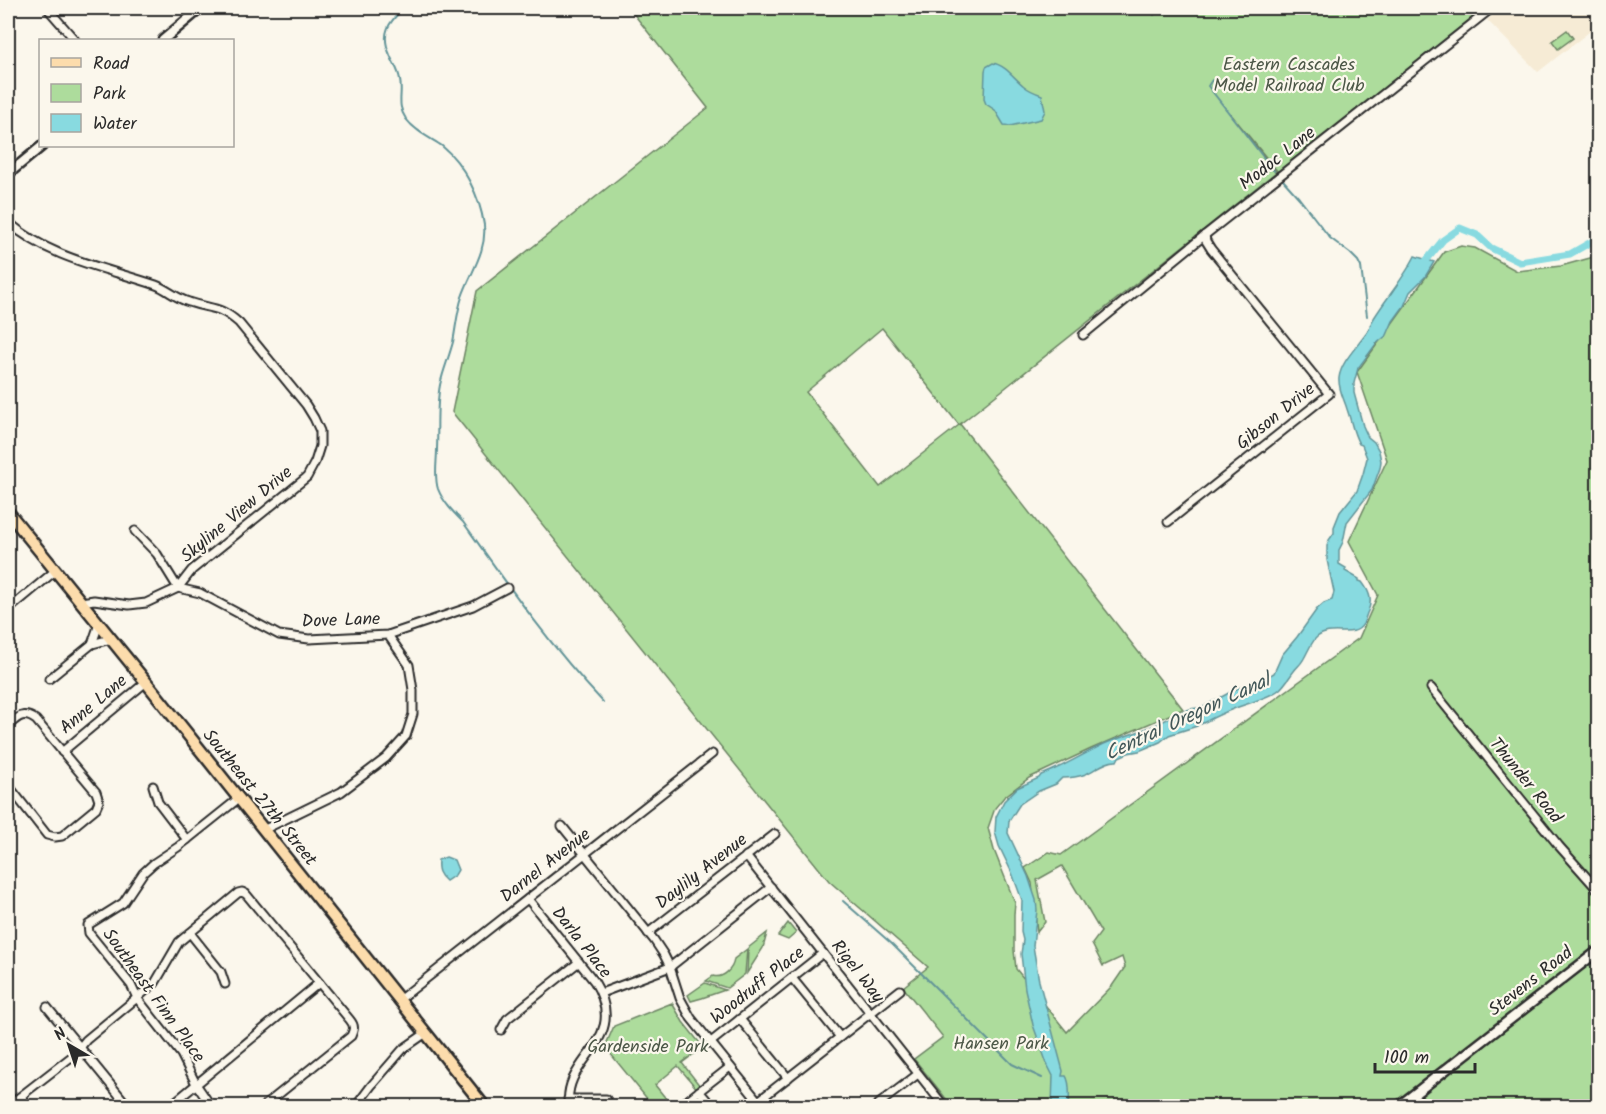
<svg xmlns="http://www.w3.org/2000/svg" width="1606" height="1114" viewBox="0 0 1606 1114" font-family="Kalam,sans-serif">
<style>
.built{fill:#f6ebd5}
.green{fill:#addc9c;stroke:#6c8464;stroke-width:1.5;fill-rule:evenodd}
.water{fill:#88dae0;stroke:#639498;stroke-width:1.5}
.lines{fill:none;stroke-linecap:round;stroke-linejoin:round}
.stream{stroke:#639498;stroke-width:2}
.canal{stroke:#88dae0;stroke-width:7}
.minor-casing{stroke:#2b2b2b;stroke-width:11}
.tertiary-casing{stroke:#2b2b2b;stroke-width:13}
.primary-casing{stroke:#2b2b2b;stroke-width:15}
.minor{stroke:#fbf7ec;stroke-width:7}
.tertiary{stroke:#fbf7ec;stroke-width:8}
.primary{stroke:#fcdcac;stroke-width:10}
.labels{text-anchor:middle;dominant-baseline:central;stroke-width:4.5;stroke-linejoin:round;paint-order:stroke}
.park-label{font-size:18px;fill:#4c5747;stroke:#fbf7ec}
.street-label{font-size:18px;fill:#2b2b2b;stroke:#fbf7ec}
.water-label{font-size:20px;font-style:italic;fill:#425758;stroke:#fbf7ec}
</style>
<rect width="100%" height="100%" fill="#fbf7ec"/>
<filter id="ink" filterUnits="userSpaceOnUse"><feTurbulence type="fractalNoise" baseFrequency=".0167" numOctaves="2"/><feDisplacementMap in="SourceGraphic" scale="12" xChannelSelector="R" yChannelSelector="G"/><feConvolveMatrix kernelMatrix="1 2 1 2 8 2 1 2 1" color-interpolation-filters="sRGB"/></filter>
<g filter="url(#ink)">
<path class="built" d="M1501 8H1598V25L1538 72 1487 20Z"/>
<g class="green">
<path d="M629 8H1147L1154 15 1164 8H1484L1278 172 1230 113 1276 172 960 424 1183 709 1091 749 1029 778 1004 797 995 808 988 828 994 850 1015 903 1014 914V950L1016 969 1067 1032 1112 986 1125 967 1122 957 1103 966 1092 944 1101 932 1062 866 1037 880 1045 922 1037 932 1032 883 1025 868 1049 852 1061 855 1359 638 1378 595 1349 541 1387 460 1357 372 1444 252 1461 246 1475 248 1517 271 1561 266 1590 258 1598 253V1106H998L996 1103 991 1106H952L914 1059 943 1037 903 987 928 967 829 881 452 412 477 291 708 108ZM882 328 959 425 880 487 806 392Z"/>
<path d="M1567 30 1573 38 1558 49 1552 41Z"/>
<path d="M788 923 796 933 788 940 778 936Z"/>
<path d="M767 933 763 948 747 973 748 948Z"/>
<path d="M747 949 745 974 727 988 706 981 713 976C723 979 733 969 734 959Z"/>
<path d="M705 983 725 990 702 998 691 1001 688 995Z"/>
<path d="M672 1003 683 1022 703 1047 682 1063 700 1086 697 1089 678 1066 655 1085 672 1106H653L605 1047 614 1026Z"/>
</g>
<g class="water">
<path d="M993 63C1005 65 1014 78 1024 86 1030 91 1036 93 1042 95L1045 111 1041 119 1010 126 1004 125 995 110 986 104 984 99 985 71 986 67Z"/>
<path d="M1415 256 1434 262 1425 277 1410 292 1404 306 1393 321 1387 335 1376 344 1358 368 1354 383V393L1363 426 1368 437 1374 442 1379 451 1381 461 1380 468 1372 490 1347 522 1343 542 1339 550V564L1346 568 1345 571 1359 579V581L1362 582C1369 591 1373 600 1368 611 1366 615 1365 620 1363 624 1354 640 1331 625 1317 637 1311 642 1307 654 1303 660 1301 664 1297 667 1294 671 1290 676 1286 683 1280 689 1272 696 1258 700 1247 704 1231 709 1216 716 1201 724L1199 723 1197 726 1169 735 1160 742 1139 751 1128 753 1119 757 1117 761C1107 760 1095 770 1086 774 1078 777 1070 778 1062 778L1056 784 1039 791 1020 804 1009 821 1008 833 1028 876 1036 900 1037 910 1033 946 1039 981 1063 1071 1062 1076H1066C1071 1083 1069 1098 1069 1106H1052L1053 1076 1047 1064 1033 1025 1025 989 1021 954 1023 940 1021 932 1022 900 1012 873 999 846 995 832 996 817 1004 801 1017 788 1039 778 1041 775C1063 767 1083 754 1104 744 1120 737 1137 733 1153 726 1168 720 1184 707 1201 708L1238 688 1257 683 1274 673 1282 655 1297 637 1317 609 1324 603 1332 600 1334 592 1327 560V546L1329 540 1334 533V527L1340 512 1357 491 1363 474 1367 458 1362 445 1359 444C1352 431 1352 423 1347 409 1344 399 1338 389 1339 378 1341 361 1359 345 1368 331 1370 327 1371 322 1374 318 1387 297 1404 278 1415 256Z"/>
<path d="M446 857 454 860 458 870 455 875 446 881C439 875 437 870 438 860Z"/>
</g>
<g class="lines">
<g class="stream">
<path d="M404 8C389 22 380 33 390 55 393 63 399 70 400 80 403 95 396 104 406 119 415 131 430 138 442 146 464 164 480 197 484 225 487 252 470 273 462 297 457 312 456 327 453 342 449 357 443 371 440 385 436 405 438 428 437 449 437 462 434 477 438 489 443 502 454 513 463 522 507 584 551 647 603 702"/>
<path d="M1212 80 1208 86 1274 171"/>
<path d="M1283 180 1299 198 1330 238 1350 253 1358 261 1361 267 1367 316"/>
<path d="M843 901 892 944 1012 1064 1042 1078"/>
</g>
<path class="canal" d="M1421 267 1443 240 1460 228 1477 235 1491 248 1520 262 1570 254 1598 238"/>
<g class="minor-casing">
<g id="minor">
<path d="M47 8 75 40"/>
<path d="M8 222C51 259 103 267 156 285 167 289 177 299 189 302 212 310 219 305 239 323L306 405 314 418 320 431V446L315 462 307 477 192 570 178 588 146 603 129 605 94 600 81 602"/>
<path d="M1083 335 1205 235 1492 8"/>
<path d="M1168 522 1329 394 1211 249 1206 241 1205 235"/>
<path d="M135 531 157 554 178 588 200 593 279 635 309 639 388 635 473 606 507 588"/>
<path d="M8 610 55 571"/>
<path d="M92 644 99 624"/>
<path d="M49 679 92 644 111 639"/>
<path d="M1431 688 1559 846 1598 890"/>
<path d="M8 726C18 717 23 711 36 720L96 792 99 801 96 808 62 836 55 837 47 835 8 785"/>
<path d="M62 752 146 682"/>
<path d="M153 786 158 802 187 840"/>
<path d="M562 826 654 940 664 955 670 967 680 998 691 1018 758 1101"/>
<path d="M263 830 341 792 386 758 406 736 413 714V690L409 665 388 635"/>
<path d="M746 856 944 1106"/>
<path d="M528 899 594 981C632 1043 562 1056 569 1106"/>
<path d="M190 933 221 972 225 984"/>
<path d="M648 933 775 834"/>
<path d="M792 978 840 1037"/>
<path d="M601 993 670 967 771 887"/>
<path d="M399 1000 712 754"/>
<path d="M47 1007 128 1106"/>
<path d="M740 1019 788 1078"/>
<path d="M501 1030 507 1019 579 962"/>
<path d="M711 1042 823 953"/>
<path d="M699 1091 712 1106"/>
<path d="M21 1097 29 1106"/>
<path d="M568 1099H606L611 1106"/>
<path d="M8 1106 75 1054 86 1040 155 983 179 942 238 893 242 892 246 894 350 1020C355 1026 354 1029 351 1036L264 1106"/>
<path d="M170 1106 319 983"/>
<path d="M211 1106 196 1084 181 1054 137 998 131 985 89 933 88 925 123 903 143 873 154 863 178 847 238 799"/>
<path d="M356 1106 371 1086 403 1049 426 1033"/>
<path d="M680 1106 730 1067"/>
<path d="M752 1106 900 990"/>
<path d="M876 1106 918 1074"/>
</g>
</g>
<g class="tertiary-casing">
<g id="tertiary">
<path d="M163 40 201 8"/>
<path d="M8 174 42 146"/>
<path d="M1399 1106 1598 951"/>
</g>
</g>
<g class="primary-casing">
<path id="primary" d="M8 512 146 682 484 1106"/>
</g>
<use href="#minor" class="minor"/>
<use href="#tertiary" class="tertiary"/>
<use href="#primary" class="primary"/>
</g>
</g>
<g class="labels">
<g class="park-label">
<text x="1289" y="65">Eastern Cascades<tspan x="1289" dy="21">Model Railroad Club</tspan></text>
<text x="1001" y="1044">Hansen Park</text>
<text x="648" y="1047">Gardenside Park</text>
</g>
<g class="street-label">
<text transform="translate(1278 159) rotate(-38)">Modoc Lane</text>
<text transform="translate(1276 417) rotate(-39)">Gibson Drive</text>
<text transform="translate(237 515) rotate(-40)">Skyline View Drive</text>
<text transform="translate(341 621) rotate(-2)">Dove Lane</text>
<text transform="translate(94 705) rotate(-40)">Anne Lane</text>
<text transform="translate(1525 781) rotate(51)">Thunder Road</text>
<text transform="translate(259 798) rotate(51)">Southeast 27th Street</text>
<text transform="translate(546 866) rotate(-38)">Darnel Avenue</text>
<text transform="translate(702 872) rotate(-38)">Daylily Avenue</text>
<text transform="translate(581 943) rotate(52)">Darla Place</text>
<text transform="translate(857 972) rotate(52)">Rigel Way</text>
<text transform="translate(1531 982) rotate(-38)">Stevens Road</text>
<text transform="translate(758 986) rotate(-38)">Woodruff Place</text>
<text transform="translate(153 996) rotate(54)">Southeast Finn Place</text>
</g>
<g class="water-label">
<text transform="translate(1188 718) rotate(-25)">Central Oregon Canal</text>
</g>
</g>
<rect width="1606" height="1114" fill="none" stroke="#fbf7ec" stroke-width="30"/>
<rect x="15" y="15" width="1576" height="1084" fill="none" stroke="#2b2b2b" stroke-width="2" filter="url(#ink)"/>
<rect x="39" y="39" width="195" height="108" fill="#fbf7ec" stroke="#a8a59f" stroke-width="1.5"/>
<rect x="51" y="58" width="30" height="9" fill="#fcdcac" stroke="#a8a59f" stroke-width="1.5"/>
<text x="93" y="69" font-size="18" fill="#2b2b2b">Road</text>
<rect x="51" y="84" width="30" height="18" fill="#addc9c" stroke="#a8a59f" stroke-width="1.5"/>
<text x="93" y="99" font-size="18" fill="#2b2b2b">Park</text>
<rect x="51" y="114" width="30" height="18" fill="#88dae0" stroke="#a8a59f" stroke-width="1.5"/>
<text x="93" y="129" font-size="18" fill="#2b2b2b">Water</text>
<g transform="translate(69 1045) rotate(321)" stroke="#fbf7ec" stroke-width="4.5" paint-order="stroke">
<path d="M0-4.5L10 22L0 15L-10 22Z" fill="#2b2b2b"/>
<text y="-9" font-size="16" font-weight="bold" text-anchor="middle" fill="#2b2b2b">N</text>
</g>
<path d="M1375 1063v9h100v-9" fill="none" stroke="#2b2b2b" stroke-width="3"/>
<text x="1384" y="1063" font-size="18" fill="#2b2b2b" stroke="#fbf7ec" stroke-width="4.5" paint-order="stroke">100 m</text>
</svg>
